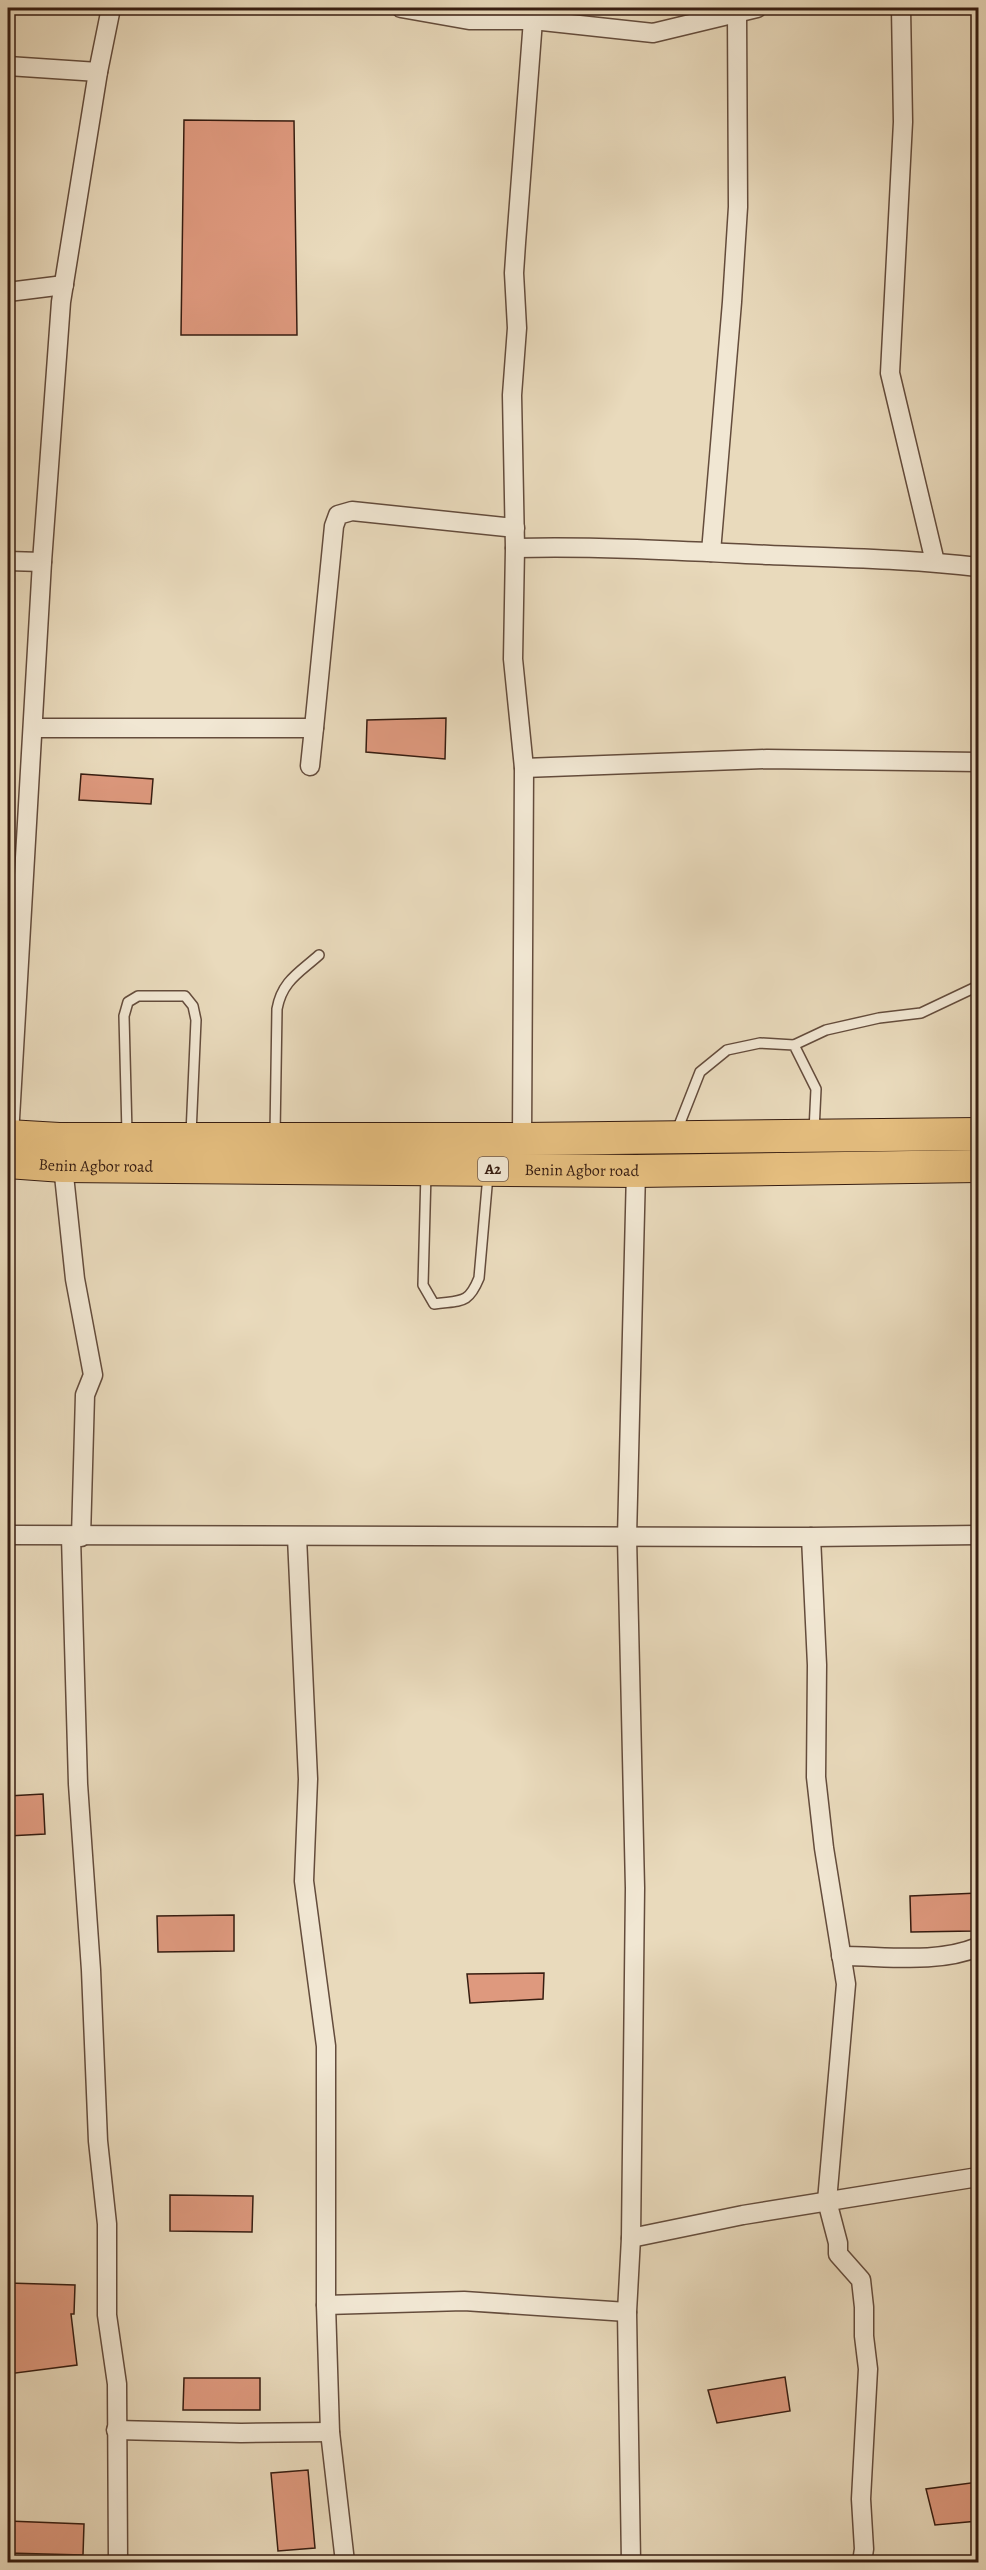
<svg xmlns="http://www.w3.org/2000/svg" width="986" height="2570" viewBox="0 0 986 2570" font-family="Alegreya,serif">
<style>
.building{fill:#de997e;stroke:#371d11;stroke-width:1.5}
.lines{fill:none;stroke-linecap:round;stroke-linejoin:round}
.lane-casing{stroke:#644c3c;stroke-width:12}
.street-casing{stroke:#644c3c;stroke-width:21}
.highway-casing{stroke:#371d11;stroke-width:34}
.lane{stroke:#f1e7d3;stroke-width:9}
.street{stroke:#f1e7d3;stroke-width:18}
.highway{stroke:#e4bd7e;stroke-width:32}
.labels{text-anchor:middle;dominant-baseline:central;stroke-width:4.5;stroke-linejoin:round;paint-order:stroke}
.shield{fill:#f1e7d3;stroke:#6f5a4b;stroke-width:1.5}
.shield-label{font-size:15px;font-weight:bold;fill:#371d11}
.street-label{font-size:16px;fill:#371d11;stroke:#f1e7d3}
</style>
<rect width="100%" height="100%" fill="#e9dabc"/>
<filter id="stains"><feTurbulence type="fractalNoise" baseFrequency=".00333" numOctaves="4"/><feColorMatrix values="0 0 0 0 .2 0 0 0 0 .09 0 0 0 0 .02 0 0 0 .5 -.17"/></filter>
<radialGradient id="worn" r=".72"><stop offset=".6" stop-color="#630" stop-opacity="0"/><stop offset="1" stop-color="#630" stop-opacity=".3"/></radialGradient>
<g class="building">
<path d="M184 120 294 121 297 335H181Z"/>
<path d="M446 718 445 759 366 752 367 720Z"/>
<path d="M81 774 153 779 151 804 79 800Z"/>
<path d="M43 1794 45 1834 8 1836V1796Z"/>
<path d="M978 1893 974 1931 911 1932 910 1896Z"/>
<path d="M234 1915V1951L158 1952 157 1916Z"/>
<path d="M544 1973 543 1999 470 2003 467 1974Z"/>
<path d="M170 2195 253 2196 252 2232 170 2231Z"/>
<path d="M8 2283 75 2285 74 2314H71L77 2365 8 2374Z"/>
<path d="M785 2377 790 2411 717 2423 708 2390Z"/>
<path d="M184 2378H260V2410H183Z"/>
<path d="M308 2470 315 2548 278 2551 271 2473Z"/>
<path d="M978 2482V2521L935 2525 926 2489Z"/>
<path d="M8 2521 84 2524 83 2555 8 2553Z"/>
</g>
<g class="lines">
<g class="lane-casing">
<g id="lane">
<path d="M469 20 470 8"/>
<path d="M794 1045 826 1030 879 1018 921 1013 978 986"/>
<path d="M127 1133 124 1016 128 1002 138 996H185L193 1006 196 1020 191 1134"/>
<path d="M676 1133 700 1072 727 1050 760 1043 794 1045 816 1089 814 1131"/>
<path d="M275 1134 277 1009C282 981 299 973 319 955"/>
<path d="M426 1173 423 1285 434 1304C461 1300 468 1305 479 1278L488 1175"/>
</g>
</g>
<g class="street-casing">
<g id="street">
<path d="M401 8 469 20H533L653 33 757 8"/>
<path d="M901 8 903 122 890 373 935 562"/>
<path d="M8 66 98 72"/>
<path d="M8 292 64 285"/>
<path d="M515 548C600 546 685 551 770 555 839 558 909 559 978 567"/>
<path d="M711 552 732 302 738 207 737 13"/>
<path d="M8 561 42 562"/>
<path d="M33 728H314L310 766"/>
<path d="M314 728 334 526 338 515 352 511 515 528"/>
<path d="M524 768 767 759 978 762"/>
<path d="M9 1136 42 562 61 302 98 72 111 8"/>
<path d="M522 1139 524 768 513 659 515 548 512 395 517 328 514 273 516 243 533 20"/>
<path d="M63 1166 75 1279 93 1375 85 1395 81 1537"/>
<path d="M8 1535 811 1537 978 1535"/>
<path d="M71 1537 78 1784 91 1970 98 2141 107 2224V2315L117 2384 118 2562"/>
<path d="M297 1537 308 1779 304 1881 326 2046V2305L330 2432 345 2562"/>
<path d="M811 1537 817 1665 816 1777 824 1848 846 1984 827 2201 838 2243V2254L861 2280 864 2307V2336L868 2369 861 2499 864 2549 862 2562"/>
<path d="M841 1956C886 1956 937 1964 978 1947"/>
<path d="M631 2238 743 2215 978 2177"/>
<path d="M326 2305 464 2301 627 2312"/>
<path d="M116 2430 241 2433 330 2432"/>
<path d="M631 2562 627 2312 631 2238 635 1888 627 1537 636 1171"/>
</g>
</g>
<g class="highway-casing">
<g id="highway">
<path d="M8 1136 59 1139H522L978 1134"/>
<path id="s1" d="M8 1162 63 1166 636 1171 978 1166"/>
</g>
</g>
<use href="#lane" class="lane"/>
<use href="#street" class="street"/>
<use href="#highway" class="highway"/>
</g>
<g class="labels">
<rect class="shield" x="478" y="1157" width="30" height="24" rx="4.5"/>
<g class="shield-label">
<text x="493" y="1169">A2</text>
</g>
<g class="street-label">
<text stroke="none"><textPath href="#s1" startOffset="88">Benin Agbor road</textPath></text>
<text stroke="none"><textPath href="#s1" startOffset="574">Benin Agbor road</textPath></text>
</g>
</g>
<rect width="986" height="2570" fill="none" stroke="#e9dabc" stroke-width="30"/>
<rect x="9" y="9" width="968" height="2552" fill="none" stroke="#371d11" stroke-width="3"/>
<rect x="15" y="15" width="956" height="2540" fill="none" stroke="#371d11" stroke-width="1.5"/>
<rect width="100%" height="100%" filter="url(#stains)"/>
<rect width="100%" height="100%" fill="url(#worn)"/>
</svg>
